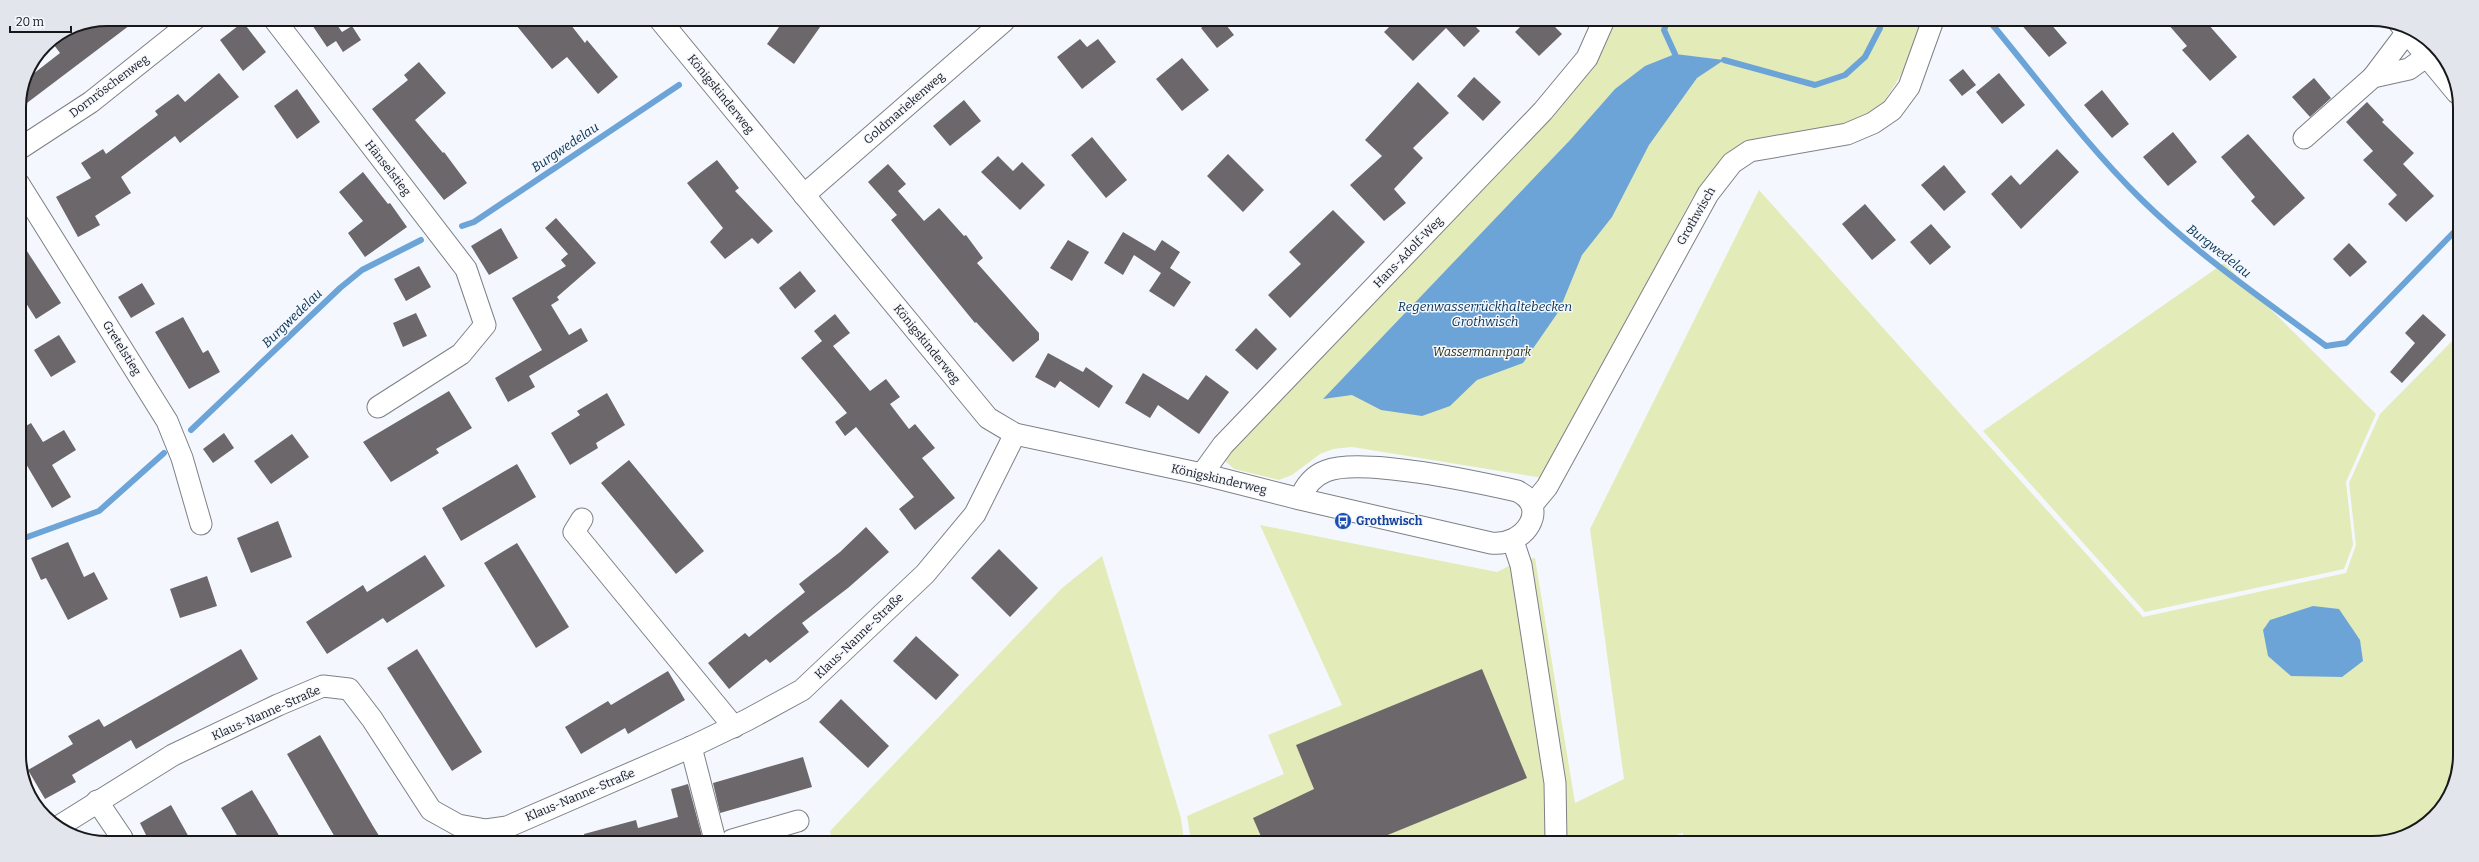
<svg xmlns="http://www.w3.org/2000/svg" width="2479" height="862" viewBox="0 0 2479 862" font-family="Bitter,serif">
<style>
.green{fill:#e3ebb9}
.water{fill:#6da4d7}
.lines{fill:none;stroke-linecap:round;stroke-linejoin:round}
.stream{stroke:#6da4d7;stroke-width:6}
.building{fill:#6c676b}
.minor-casing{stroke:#7d8186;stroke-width:23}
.minor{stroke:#fff;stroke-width:21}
.labels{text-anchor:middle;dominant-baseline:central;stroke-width:3;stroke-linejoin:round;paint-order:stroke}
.street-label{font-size:12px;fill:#17181a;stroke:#f4f8fe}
.park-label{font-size:12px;font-style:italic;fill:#2b2f0f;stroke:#f4f8fe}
.transit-label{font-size:12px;font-weight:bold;fill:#164399;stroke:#f4f8fe;text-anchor:start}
.water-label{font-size:13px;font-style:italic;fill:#053051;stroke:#f4f8fe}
.rim{fill:none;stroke:#17181a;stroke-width:2}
</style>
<rect width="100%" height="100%" fill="#f4f8fe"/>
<g class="green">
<path d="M1609 22 1922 23 1908 64 1883 103 1855 124 1719 165 1692 198 1543 478 1352 447 1333 449 1320 454 1292 475 1279 480 1234 469 1225 461 1228 449Z"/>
<path d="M1759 190 2143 617 2346 573 2356 545 2349 483 2380 414 2458 335 2455 783 2425 825 2372 843 1684 842 1683 833 1651 842 1191 841 1187 816 1284 774 1268 735 1342 705 1260 525 1497 572 1519 561 1535 558 1575 803 1624 779 1590 529Z"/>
<path d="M2224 263 2376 414 2346 482 2353 545 2344 569 2145 612 1983 431Z"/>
<path d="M1102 556 1181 818 1184 841 832 840 830 831 1062 588Z"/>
</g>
<g class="water">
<path d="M1675 54 1724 60 1697 78 1649 145 1612 217 1582 255 1559 311 1523 363 1477 380 1450 406 1422 416 1381 410 1352 395 1323 399 1571 139 1615 89 1645 66Z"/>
<path d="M2313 606 2339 609 2360 640 2363 661 2342 677 2291 676 2268 656 2263 630 2270 620Z"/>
</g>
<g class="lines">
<g class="stream">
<path d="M1667 22 1664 30 1675 54"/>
<path d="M1991 23C2040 82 2087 146 2142 200 2198 255 2263 299 2326 346L2346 343 2459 227"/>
<path d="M1724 60 1815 85 1845 75 1865 57 1880 28V23"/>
<path d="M462 226 474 222 679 85"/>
<path d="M191 430 340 288 362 270 421 240"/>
<path d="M19 540 99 511 164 453"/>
</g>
</g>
<g class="building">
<path d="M107 19H138L19 109 24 81 60 53 51 41 74 26Z"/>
<path d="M308 19H333L342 32 352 26 361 40 343 52 336 41 327 47Z"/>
<path d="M512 20H567L585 43 587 40 618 77 598 94 567 57 552 69Z"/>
<path d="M784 20H825L794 64 767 44Z"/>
<path d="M1210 21H1223L1234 35 1217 48 1201 28Z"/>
<path d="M243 22 266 52 243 71 220 40Z"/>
<path d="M1394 22H1471L1480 31 1464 47 1446 28 1413 61 1384 32Z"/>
<path d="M1525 22H1550L1562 34 1539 56 1515 32Z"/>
<path d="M2020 23H2050L2067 43 2049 57Z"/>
<path d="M2167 23H2207L2237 57 2210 81 2182 50 2187 46Z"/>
<path d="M1080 39 1087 47 1098 39 1116 62 1082 89 1057 57Z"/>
<path d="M1182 58 1209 90 1182 111 1156 79Z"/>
<path d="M419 62 446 93 415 120 443 153 444 152 467 183 444 200 372 109 408 80 404 75Z"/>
<path d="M1963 69 1976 85 1962 96 1949 80Z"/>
<path d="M219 73 239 97 180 143 175 136 121 177 131 193 95 216 100 225 78 237 56 197 91 178 81 163 103 149 106 154 158 115 155 111 178 94 185 102Z"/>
<path d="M1999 73 2025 105 2002 124 1976 92Z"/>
<path d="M1474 77 1501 102 1483 121 1457 96Z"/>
<path d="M2314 78 2331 98 2310 117 2292 97Z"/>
<path d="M1418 82 1449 113 1413 148 1423 158 1394 189 1406 203 1384 221 1350 185 1382 156 1365 140Z"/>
<path d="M297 89 320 122 297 139 274 106Z"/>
<path d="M2102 90 2129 124 2112 138 2084 105Z"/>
<path d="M964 100 981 121 950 146 933 126Z"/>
<path d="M2367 102 2384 120 2382 122 2414 153 2403 164 2434 196 2406 222 2388 204 2397 195 2363 160 2373 151 2346 122Z"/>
<path d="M2173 132 2197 162 2168 186 2143 157Z"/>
<path d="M2248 134 2305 198 2274 226 2251 201 2255 197 2221 157Z"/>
<path d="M1092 137 1127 180 1106 198 1071 155Z"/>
<path d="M2057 149 2079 172 2021 229 1991 194 2011 175 2020 185Z"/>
<path d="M1228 154 1264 190 1243 212 1207 176Z"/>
<path d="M998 156 1013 171 1022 162 1045 185 1020 210 981 172Z"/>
<path d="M717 160 739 188 735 191 773 231 758 244 752 238 725 259 710 242 723 228 687 183Z"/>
<path d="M888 164 906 184 898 191 924 221 939 208 964 236 966 235 983 258 977 263 1039 333V340L1013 362 976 322 975 323 891 220 897 215 868 182Z"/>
<path d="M1944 165 1966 192 1944 211 1921 185Z"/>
<path d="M363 172 388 204 390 203 407 227 365 257 348 233 363 221 339 192Z"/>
<path d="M1865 204 1896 240 1872 260 1842 224Z"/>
<path d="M1333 210 1365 242 1290 318 1268 295 1301 264 1289 252Z"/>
<path d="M556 218 596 263 557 297 559 300 551 305 569 335 581 328 588 341 529 376 535 387 508 402 495 378 542 350 512 298 566 266 561 260 568 254 545 228Z"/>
<path d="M1931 224 1951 247 1930 265 1910 242Z"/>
<path d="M501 228 518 258 489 275 471 246Z"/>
<path d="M1123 232 1155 251 1162 240 1180 252 1170 268 1191 282 1174 307 1149 291 1161 273 1134 255 1123 275 1104 263Z"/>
<path d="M19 239 61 303 36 319 19 292Z"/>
<path d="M1068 240 1089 252 1072 281 1050 268Z"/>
<path d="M2349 243 2367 262 2350 277 2333 259Z"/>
<path d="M419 266 431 287 406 301 394 279Z"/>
<path d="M800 271 816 291 795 309 779 288Z"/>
<path d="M142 283 155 304 131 318 118 297Z"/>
<path d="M416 313 427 336 403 347 393 323Z"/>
<path d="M835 314 850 333 833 346 870 391 886 379 900 397 890 404 909 429 915 424 935 448 922 458 955 498 915 530 899 509 914 497 856 427 845 436 835 422 847 413 801 358 822 341 814 331Z"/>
<path d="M2423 314 2446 335 2402 383 2390 372 2415 343 2405 333Z"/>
<path d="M183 317 203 353 208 350 220 372 189 389 155 332Z"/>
<path d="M1256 328 1277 349 1257 370 1235 350Z"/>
<path d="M59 335 76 362 51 377 34 350Z"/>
<path d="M1048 353 1083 372 1086 367 1113 386 1099 408 1060 381 1055 388 1035 377Z"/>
<path d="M1143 373 1188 400 1206 375 1229 392 1199 434 1158 405 1150 418 1125 403Z"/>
<path d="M449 391 472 428 436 449 439 453 391 482 363 442Z"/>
<path d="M607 393 625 425 596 443 598 448 570 465 551 433 580 415 577 411Z"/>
<path d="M31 423 43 442 64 430 76 450 52 465 71 497 52 508 19 452V430Z"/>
<path d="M224 433 234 448 213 463 203 449Z"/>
<path d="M292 434 309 457 271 484 254 461Z"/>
<path d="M629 460 704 551 676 574 601 483Z"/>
<path d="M517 464 536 497 461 541 442 508Z"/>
<path d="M278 521 292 557 251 573 237 538Z"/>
<path d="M866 527 889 552 848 588 802 623 809 632 770 663 766 659 729 689 708 663 745 633 749 637 805 592 799 584 840 552Z"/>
<path d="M68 542 84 577 94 572 108 599 68 620 46 578 41 580 31 558Z"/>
<path d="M517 543 569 627 536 648 484 563Z"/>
<path d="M999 549 1038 588 1010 617 971 578Z"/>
<path d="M425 555 445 586 387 623 383 618 327 654 306 622 363 585 367 592Z"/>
<path d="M207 576 217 606 180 618 170 589Z"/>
<path d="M916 636 959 675 936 700 893 661Z"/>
<path d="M241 649 258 679 136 749 131 740 72 775 76 782 45 799 28 770 73 744 68 736 99 719 104 727Z"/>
<path d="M417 649 482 752 452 771 387 668Z"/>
<path d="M1482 669 1527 778 1373 841H1263L1253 818 1314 789 1296 745Z"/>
<path d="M668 671 685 700 628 734 625 728 581 754 565 727 608 701 611 705Z"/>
<path d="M841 699 889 746 868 768 819 722Z"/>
<path d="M320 735 373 826 381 839H336L287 754Z"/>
<path d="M803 757 812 787 720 813 713 783Z"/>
<path d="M688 784 703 840 585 839 584 834 636 820 638 828 678 817 671 789Z"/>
<path d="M252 790 270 820 281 839H239L230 823 221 808Z"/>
<path d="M171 805 190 839H148L140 823Z"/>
</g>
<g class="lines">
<g class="minor-casing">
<g id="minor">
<path d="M274 19 466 269 485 325 461 354 378 407"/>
<path d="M660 20 988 418 1015 434 1202 474 1300 499 1491 543C1525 547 1551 507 1517 491 1477 482 1361 457 1326 471 1313 476 1305 486 1300 499"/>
<path d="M2400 24 2457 93"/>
<path d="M2373 77 2409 69 2427 56"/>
<path d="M2304 138 2373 77 2407 32"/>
<path d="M19 149 91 102 195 19"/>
<path d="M19 184 167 421 182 458 201 524"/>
<path d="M804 195 1004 21"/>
<path d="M1202 474 1223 445 1543 111 1587 58 1603 22"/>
<path d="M1532 505 1547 487 1708 194 1732 163 1750 151 1847 134 1873 123 1892 110 1909 87 1932 23"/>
<path d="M582 519 574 532 734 727"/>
<path d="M1513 541 1521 565 1555 783 1556 841"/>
<path d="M691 747 715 840"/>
<path d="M97 801 122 838"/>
<path d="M61 825 173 755 278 705 323 686 349 689 372 719 431 810 458 825 486 830 507 827 691 747 747 720 802 690 925 574 975 514 1015 434"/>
<path d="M732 840 798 821"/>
</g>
</g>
<use href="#minor" class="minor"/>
</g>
<defs>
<g id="bus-disc" transform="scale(0.9)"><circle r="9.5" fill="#1a4fb4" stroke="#f4f8fe"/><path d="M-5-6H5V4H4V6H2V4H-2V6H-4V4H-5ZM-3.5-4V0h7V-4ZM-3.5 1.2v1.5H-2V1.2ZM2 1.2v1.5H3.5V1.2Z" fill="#fff"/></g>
</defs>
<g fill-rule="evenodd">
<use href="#bus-disc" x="1343" y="521"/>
</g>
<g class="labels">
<g class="street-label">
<text transform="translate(109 86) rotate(-37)">Dornröschenweg</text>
<text transform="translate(721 94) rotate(51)">Königskinderweg</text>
<text transform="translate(904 108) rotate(-41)">Goldmariekenweg</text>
<text transform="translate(388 168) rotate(52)">Hänselstieg</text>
<text transform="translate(1696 216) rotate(-60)">Grothwisch</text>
<text transform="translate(1408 252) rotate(-46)">Hans-Adolf-Weg</text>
<text transform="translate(927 344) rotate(51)">Königskinderweg</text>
<text transform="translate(122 348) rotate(58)">Gretelstieg</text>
<text transform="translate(1219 479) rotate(13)">Königskinderweg</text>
<text transform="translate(859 636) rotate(-44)">Klaus-Nanne-Straße</text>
<text transform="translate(266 713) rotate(-24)">Klaus-Nanne-Straße</text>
<text transform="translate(580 795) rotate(-23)">Klaus-Nanne-Straße</text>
</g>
<g class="park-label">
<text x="1482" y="352">Wassermannpark</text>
</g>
<g class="transit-label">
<text x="1356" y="521">Grothwisch</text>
</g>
<g class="water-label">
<text transform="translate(565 147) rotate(-34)">Burgwedelau</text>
<text transform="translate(2219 251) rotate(38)">Burgwedelau</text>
<text x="1485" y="306">Regenwasserrückhaltebecken<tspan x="1485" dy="15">Grothwisch</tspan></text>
<text transform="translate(292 318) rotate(-44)">Burgwedelau</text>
</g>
</g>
<path d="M0 0H2479V862H0ZM107 26H2372A81 81 0 0 1 2453 107V755A81 81 0 0 1 2372 836H107A81 81 0 0 1 26 755V107A81 81 0 0 1 107 26Z" fill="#e2e6ec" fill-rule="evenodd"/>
<path class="rim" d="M107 26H2372A81 81 0 0 1 2453 107V755A81 81 0 0 1 2372 836H107A81 81 0 0 1 26 755V107A81 81 0 0 1 107 26Z"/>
<path d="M10 26v6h61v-6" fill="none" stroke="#17181a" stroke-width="2"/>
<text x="16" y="26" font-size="12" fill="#17181a" stroke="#f4f8fe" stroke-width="3" paint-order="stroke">20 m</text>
</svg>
